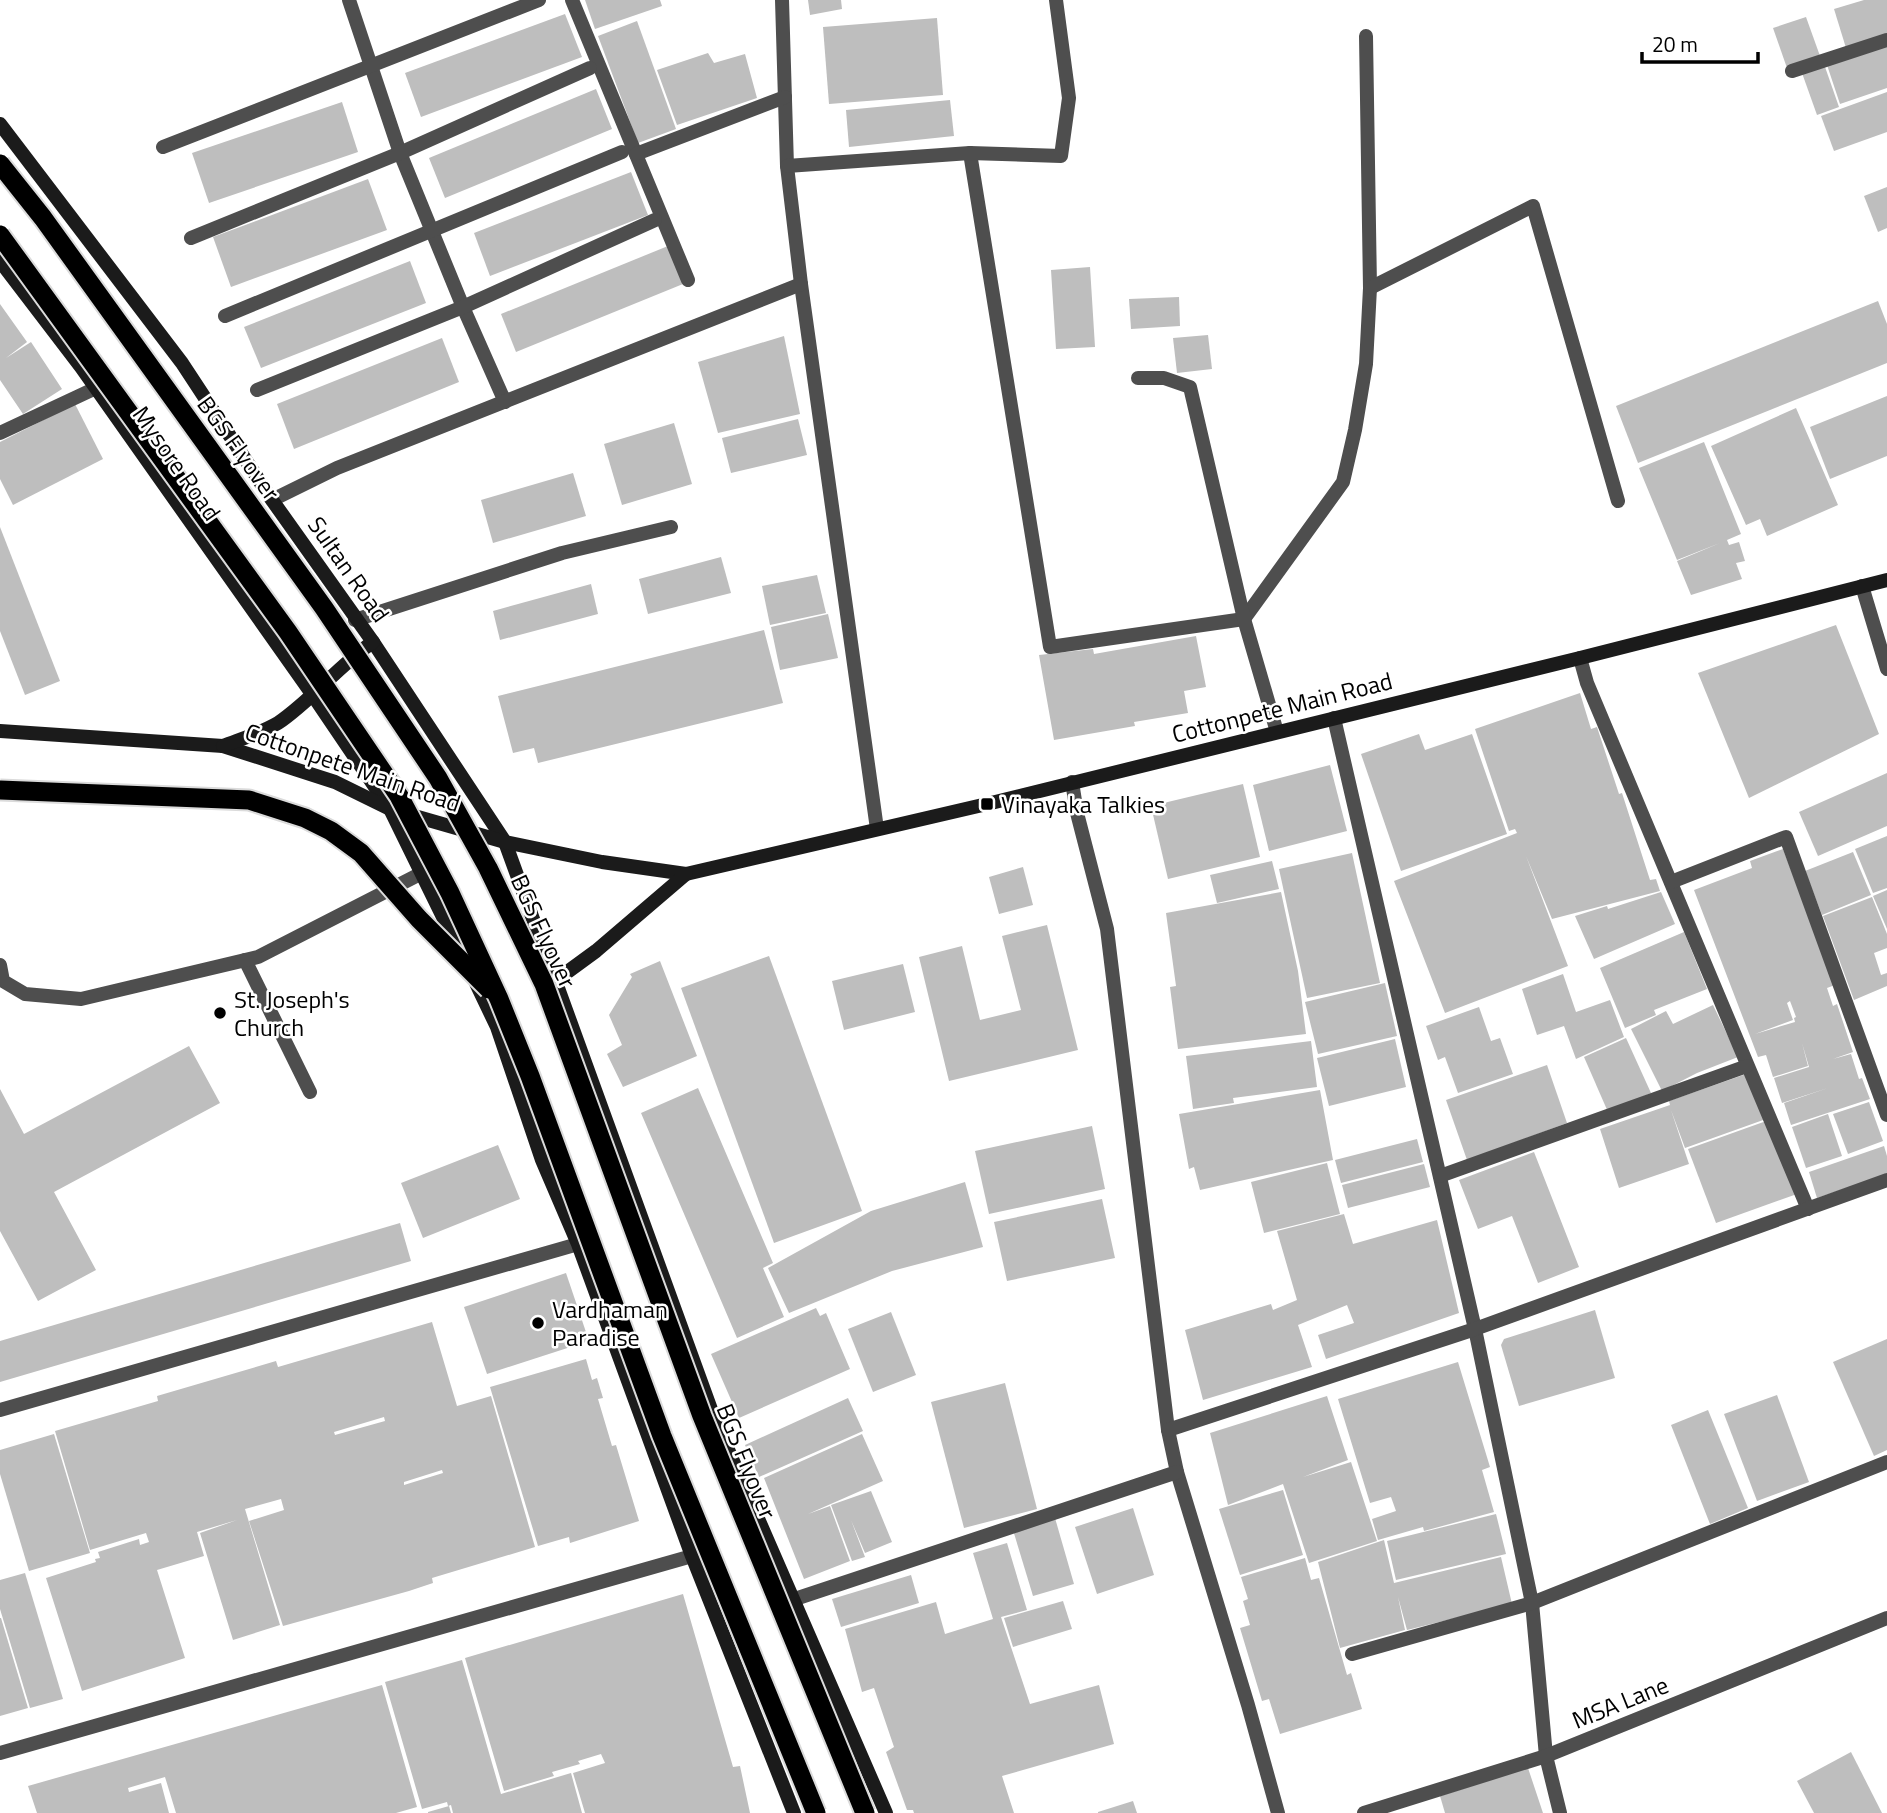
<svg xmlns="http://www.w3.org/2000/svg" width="1887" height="1813" viewBox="0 0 1887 1813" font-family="'Titillium Web',sans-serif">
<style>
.building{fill:#bebebe;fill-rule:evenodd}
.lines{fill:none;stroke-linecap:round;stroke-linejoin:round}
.service{stroke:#4e4e4e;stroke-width:14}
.minor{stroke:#4e4e4e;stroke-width:14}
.tertiary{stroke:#4e4e4e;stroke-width:14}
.secondary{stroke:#1b1b1b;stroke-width:14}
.trunk-bridge-casing{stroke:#dbdbdb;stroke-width:23;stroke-linecap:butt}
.trunk-bridge{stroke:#000;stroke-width:19}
.poi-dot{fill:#000;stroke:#fff;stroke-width:2.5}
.labels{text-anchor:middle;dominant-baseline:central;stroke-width:5;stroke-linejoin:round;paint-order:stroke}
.street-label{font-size:24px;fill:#000;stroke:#fff}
.poi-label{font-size:24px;fill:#000;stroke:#fff;text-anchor:start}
</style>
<rect width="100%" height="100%" fill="#fff"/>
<g class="building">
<path d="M585 0H660L662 6 595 29Z"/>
<path d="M808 0H841L842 9 810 15Z"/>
<path d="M1864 0H1887V35L1846 48 1834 9Z"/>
<path d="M565 14 582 57 421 117 405 73Z"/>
<path d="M1806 17 1820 56 1787 68 1773 28Z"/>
<path d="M937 18 943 95 829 104 823 27Z"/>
<path d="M637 21 676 129 638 143 598 36Z"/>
<path d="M1887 45V88L1840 104 1827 65Z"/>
<path d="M708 53 714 63 745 54 757 98 677 125 657 70Z"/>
<path d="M1824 64 1839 107 1817 115 1802 73Z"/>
<path d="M596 89 612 129 445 198 429 158Z"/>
<path d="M1887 92V132L1834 151 1821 116Z"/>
<path d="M950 100 954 136 849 147 846 110Z"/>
<path d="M342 102 358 152 209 203 192 153Z"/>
<path d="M631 172 648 215 490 276 474 233Z"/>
<path d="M368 179 387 230 231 287 213 237Z"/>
<path d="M1887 187V228L1878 232 1864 196Z"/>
<path d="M668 246 683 284 516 352 501 314Z"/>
<path d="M410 261 426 303 261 368 244 327Z"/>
<path d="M1090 267 1095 347 1056 349 1051 270Z"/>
<path d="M1179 297 1180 326 1131 329 1129 299Z"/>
<path d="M1878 301 1887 324V363L1638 463 1616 406Z"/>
<path d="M0 304 27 342 6 358 31 342 62 389 23 414 0 380Z"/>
<path d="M1208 335 1212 369 1177 373 1173 338Z"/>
<path d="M784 336 800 414 718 433 698 362Z"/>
<path d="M442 338 459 382 294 449 277 404Z"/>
<path d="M1887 396V456L1830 479 1810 427Z"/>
<path d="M75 404 103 459 13 505 0 479V442Z"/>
<path d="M1796 408 1838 505 1767 536 1760 519 1746 525 1711 446Z"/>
<path d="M798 419 807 455 731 473 722 438Z"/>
<path d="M674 423 692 484 622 505 604 444Z"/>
<path d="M1704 442 1741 534 1727 540 1729 545 1739 542 1745 561 1736 563 1742 579 1691 595 1677 561 1720 543 1677 560 1639 468Z"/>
<path d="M573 473 586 516 493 543 481 500Z"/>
<path d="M0 527 60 681 25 695 0 631Z"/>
<path d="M721 557 731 593 648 614 639 579Z"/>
<path d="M817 575 826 613 770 625 762 586Z"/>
<path d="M591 584 598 614 500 640 493 611Z"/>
<path d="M828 614 838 658 780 670 771 627Z"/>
<path d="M1836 625 1879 734 1749 798 1698 673Z"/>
<path d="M764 630 783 703 538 763 534 748 513 753 498 696Z"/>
<path d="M1196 636 1206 687 1184 691 1188 713 1134 722 1135 726 1054 740 1039 655 1093 649 1094 654Z"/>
<path d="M1580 693 1591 729 1597 727 1619 794 1622 793 1650 880 1656 879 1660 891 1552 919 1526 856 1568 966 1445 1013 1394 881 1517 833 1515 829 1509 831 1475 729Z"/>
<path d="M1419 734 1425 750 1472 734 1507 834 1401 871 1361 754Z"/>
<path d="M1330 765 1347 831 1269 851 1253 785Z"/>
<path d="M1887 773V826L1818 856 1799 812Z"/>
<path d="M1243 784 1260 857 1168 879 1151 806Z"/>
<path d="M1887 836V888L1873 893 1855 849Z"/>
<path d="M1783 849 1835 985 1827 988 1833 1006 1837 1004 1853 1052 1833 1059 1851 1054 1859 1079 1862 1078 1870 1099 1791 1125 1784 1103 1828 1088 1782 1103 1774 1078 1809 1067 1802 1043 1808 1066 1773 1077 1766 1055 1758 1057 1694 890 1752 868 1750 861ZM1790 1001 1796 1017 1794 1018 1795 1022 1755 1034 1793 1020 1787 1003Z"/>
<path d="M1853 852 1871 895 1822 915 1805 871Z"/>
<path d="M1352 853 1380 983 1307 998 1279 869Z"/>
<path d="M1272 861 1279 889 1217 903 1210 875Z"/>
<path d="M1023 867 1033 905 999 914 989 877Z"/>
<path d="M1887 890V929L1873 896Z"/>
<path d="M1281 892 1298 971 1306 1034 1178 1049 1170 987 1176 986 1166 913Z"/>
<path d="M1661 892 1675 924 1594 959 1575 916 1607 906 1608 909Z"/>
<path d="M1872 897 1887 934V948L1874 953 1881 975 1887 973V986L1854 1000 1823 916Z"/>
<path d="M1047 925 1078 1050 949 1081 919 957 962 946 980 1020 1021 1010 1002 936Z"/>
<path d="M1684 932 1707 989 1654 1010 1656 1015 1625 1028 1600 968Z"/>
<path d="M769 956 862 1211 774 1243 681 988Z"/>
<path d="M660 961 697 1056 623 1087 607 1054 622 1045 609 1015 632 977 630 974Z"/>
<path d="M903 964 915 1012 844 1030 832 981Z"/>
<path d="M1563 974 1576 1012 1610 1000 1624 1037 1576 1059 1564 1026 1537 1035 1522 989Z"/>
<path d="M1385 983 1397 1036 1318 1054 1305 1002Z"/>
<path d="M1713 1005 1738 1057 1697 1073 1662 1091 1631 1029 1666 1011 1673 1024Z"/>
<path d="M1479 1007 1491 1041 1500 1038 1513 1074 1458 1093 1445 1057 1438 1060 1426 1026Z"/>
<path d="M1626 1038 1651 1093 1608 1112 1584 1057Z"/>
<path d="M1395 1039 1406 1087 1329 1106 1317 1058Z"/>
<path d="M1311 1041 1317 1087 1233 1098 1234 1103 1193 1109 1186 1056Z"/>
<path d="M189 1046 220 1103 54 1192 96 1270 38 1301 0 1231V1089L24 1134Z"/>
<path d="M1547 1065 1567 1123 1467 1160 1446 1100Z"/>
<path d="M1749 1073 1766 1119 1685 1148 1671 1110 1689 1164 1619 1188 1600 1129 1670 1105 1669 1101Z"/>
<path d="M698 1088 773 1263 763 1268 784 1317 737 1338 641 1113Z"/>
<path d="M1320 1090 1333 1160 1200 1190 1194 1167 1189 1169 1179 1114Z"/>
<path d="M1869 1102 1883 1141 1848 1154 1833 1114Z"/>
<path d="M1828 1114 1842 1156 1806 1168 1792 1127Z"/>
<path d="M1769 1120 1797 1194 1716 1223 1688 1149Z"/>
<path d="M1092 1126 1105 1189 989 1214 975 1151Z"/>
<path d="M1417 1139 1423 1162 1341 1183 1335 1160Z"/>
<path d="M498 1145 520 1199 423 1238 401 1183Z"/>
<path d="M1884 1146 1887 1156V1174L1817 1198 1809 1172Z"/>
<path d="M1534 1152 1579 1267 1538 1283 1512 1216 1478 1229 1459 1180Z"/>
<path d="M1327 1163 1340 1214 1264 1233 1251 1182Z"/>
<path d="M1424 1164 1430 1187 1348 1208 1342 1185Z"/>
<path d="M965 1182 983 1247 892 1271 789 1313 768 1268 871 1211Z"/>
<path d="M1102 1199 1115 1258 1007 1281 994 1222Z"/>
<path d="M1344 1214 1353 1244 1437 1220 1459 1313 1326 1359 1318 1335 1354 1323 1347 1305 1298 1325 1312 1367 1203 1400 1185 1330 1271 1304 1273 1310 1297 1300 1277 1231Z"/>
<path d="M400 1223 411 1261 0 1382V1341Z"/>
<path d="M566 1273 589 1341 487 1374 464 1307Z"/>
<path d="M816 1308 820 1316 826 1313 850 1369 739 1418 711 1354Z"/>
<path d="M1595 1310 1615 1378 1519 1406 1501 1345 1504 1339Z"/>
<path d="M891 1312 916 1375 873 1392 848 1329Z"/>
<path d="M432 1322 457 1406 491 1396 535 1547 432 1578 433 1583 409 1591 283 1626 249 1521 284 1510 281 1499 245 1509 280 1625 233 1640 200 1533 237 1520 197 1532 204 1556 157 1570 185 1658 82 1691 46 1578 96 1562 95 1559 100 1558 98 1552 139 1539 140 1545 149 1542 146 1533 90 1550 55 1431 158 1401 157 1396 276 1361 278 1367ZM384 1417 385 1421 335 1435 334 1432ZM442 1470 443 1473 404 1485V1482Z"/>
<path d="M1887 1339V1450L1874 1456 1833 1362Z"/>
<path d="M586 1359 592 1380 597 1378 603 1398 598 1399 612 1446 616 1445 639 1521 570 1543 569 1537 538 1546 490 1387Z"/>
<path d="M1458 1362 1490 1467 1482 1470 1494 1512 1424 1531 1423 1527 1378 1540 1372 1519 1396 1511 1391 1497 1370 1503 1338 1399Z"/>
<path d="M1005 1383 1037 1509 964 1528 931 1402Z"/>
<path d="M1777 1395 1809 1482 1757 1501 1724 1414Z"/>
<path d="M1327 1396 1348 1460 1303 1477 1351 1462 1377 1541 1309 1563 1283 1484 1228 1505 1210 1433Z"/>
<path d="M848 1398 863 1431 759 1477 745 1445Z"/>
<path d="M1708 1410 1748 1508 1710 1524 1671 1425Z"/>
<path d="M54 1434 90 1553 29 1571 0 1474V1450Z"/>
<path d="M862 1434 883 1481 808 1514 830 1506 850 1561 804 1579 764 1478Z"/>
<path d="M1283 1490 1303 1555 1240 1575 1219 1509Z"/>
<path d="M871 1491 892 1542 865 1553 851 1520 865 1557 852 1561 831 1505Z"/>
<path d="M1133 1508 1154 1575 1097 1594 1075 1527Z"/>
<path d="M1496 1514 1506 1554 1396 1580 1387 1541Z"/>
<path d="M1055 1518 1074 1584 1033 1596 1013 1530Z"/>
<path d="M1384 1540 1394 1583 1501 1557 1512 1604 1407 1630 1398 1597 1405 1630 1340 1648 1318 1562Z"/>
<path d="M1007 1543 1027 1610 1001 1617 1030 1704 1099 1685 1114 1744 1002 1776 1014 1813H914L913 1810H907L886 1752 894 1747 874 1688 862 1692 845 1629 936 1602 945 1634 993 1619 973 1553Z"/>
<path d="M1305 1558 1311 1580 1319 1578 1347 1675 1351 1673 1362 1709 1280 1734 1269 1699 1262 1701 1240 1628 1250 1625 1243 1601 1248 1599 1241 1577Z"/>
<path d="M25 1573 63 1699 30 1708 0 1609V1580Z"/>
<path d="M911 1575 919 1603 841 1627 832 1599Z"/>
<path d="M683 1594 733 1767 740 1766 750 1813H585L573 1773 605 1763 601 1754 578 1761 580 1764 552 1772 554 1776 504 1791 465 1658Z"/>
<path d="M1063 1601 1072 1629 1013 1647 1004 1618Z"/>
<path d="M1 1618 28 1708 0 1716V1618Z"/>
<path d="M462 1660 501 1794 571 1773 582 1813H453L451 1805 448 1806 447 1802 422 1809 385 1682Z"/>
<path d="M382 1685 417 1807 396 1813H176L165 1777 128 1788 129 1792 161 1783 169 1813H37L28 1786Z"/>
<path d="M1851 1752 1882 1813H1814L1797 1781Z"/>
<path d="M1528 1768 1543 1813H1445L1440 1796Z"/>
<path d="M1133 1801 1137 1813H1098V1812Z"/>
<path d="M449 1806 451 1813H428V1812Z"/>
</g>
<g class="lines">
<g class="service">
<path d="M245 960 310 1092"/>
<path d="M0 965 3 981 25 994 81 999 258 957 422 873"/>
</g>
<g class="minor">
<path d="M349 0 400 153 463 307 505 402"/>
<path d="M572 0 688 280"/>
<path d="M782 0 787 166 801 284 877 829"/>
<path d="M1792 71 1887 40"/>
<path d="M163 147 539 0"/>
<path d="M970 153 1050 647 1244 619 1343 482 1355 430 1366 364 1370 288 1366 36"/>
<path d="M636 154 785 97"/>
<path d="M787 166 970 153 1061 156 1069 98 1056 0"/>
<path d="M191 238 400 153 590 68"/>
<path d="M1370 288 1533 206 1618 501"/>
<path d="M225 316 622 152"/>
<path d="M1138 378H1164L1190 387 1244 619 1277 732"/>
<path d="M257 390 463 307 655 220"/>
<path d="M0 433 96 388"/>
<path d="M272 500 337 468 801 284"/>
<path d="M355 620 562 553 671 527"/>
<path d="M1580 658 1587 683 1808 1209"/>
<path d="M1334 718 1475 1329 1532 1603 1546 1756 1560 1813"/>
<path d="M1072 782 1077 813 1107 929 1168 1430 1177 1472 1248 1705 1278 1813"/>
<path d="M1671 882 1786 837 1887 1115"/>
<path d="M1440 1176 1747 1066"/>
<path d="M0 1410 578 1244"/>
<path d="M1168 1430 1475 1329 1887 1180"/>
<path d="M792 1600 1177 1472"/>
<path d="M1352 1654 1532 1603 1887 1462"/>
<path d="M0 1753 692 1556"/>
<path d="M1364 1813 1546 1756 1887 1618"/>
</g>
<path class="tertiary" d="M1862 586 1887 669"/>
<g class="secondary">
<path d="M0 124 182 363 272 500 373 642 505 842 713 1415 886 1813"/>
<path d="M0 261 81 367 312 694 390 809 463 958"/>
<path d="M0 731 223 746 335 782 390 809 505 842 602 862 686 874 987 804 1580 658 1887 580"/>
<path d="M223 746C241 739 261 733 278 723 312 700 338 666 373 642"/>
<path d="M474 979 497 1027 542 1160 578 1244 692 1556 794 1813"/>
<path d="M555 981 596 951 686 874"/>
</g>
<g class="trunk-bridge-casing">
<g id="trunk-bridge">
<path d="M0 164 43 218 324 608 438 778 488 868 544 984 702 1416 865 1813"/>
<path d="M0 235 288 632 399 796 450 893 499 999 530 1076 662 1436 816 1813"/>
<path d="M0 790 249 800 305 818 331 831 361 853 419 919 489 989"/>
</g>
</g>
<use href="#trunk-bridge" class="trunk-bridge"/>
</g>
<g class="poi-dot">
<rect x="980" y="797" width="14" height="14" rx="3.5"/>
<circle cx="220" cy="1013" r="7"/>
<circle cx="538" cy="1323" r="7"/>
</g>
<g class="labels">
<g class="street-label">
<text transform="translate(239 448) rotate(54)">BGS Flyover</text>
<text transform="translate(177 463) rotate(55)">Mysore Road</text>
<text transform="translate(349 569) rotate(55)">Sultan Road</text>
<text transform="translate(1282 707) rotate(-14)">Cottonpete Main Road</text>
<text transform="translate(353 767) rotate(19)">Cottonpete Main Road</text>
<text transform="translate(544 931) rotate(65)">BGS Flyover</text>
<text transform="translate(747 1461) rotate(68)">BGS Flyover</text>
<text transform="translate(1620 1702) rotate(-22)">MSA Lane</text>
</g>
<g class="poi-label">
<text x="1001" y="804">Vinayaka Talkies</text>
<text x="234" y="999">St. Joseph's<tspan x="234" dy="28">Church</tspan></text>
<text x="552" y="1309">Vardhaman<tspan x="552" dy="28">Paradise</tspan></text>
</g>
</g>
<path d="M1642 52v10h116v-10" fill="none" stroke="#000000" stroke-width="3.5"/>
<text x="1652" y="52" font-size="21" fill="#000000" stroke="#ffffff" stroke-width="5" paint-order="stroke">20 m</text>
</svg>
